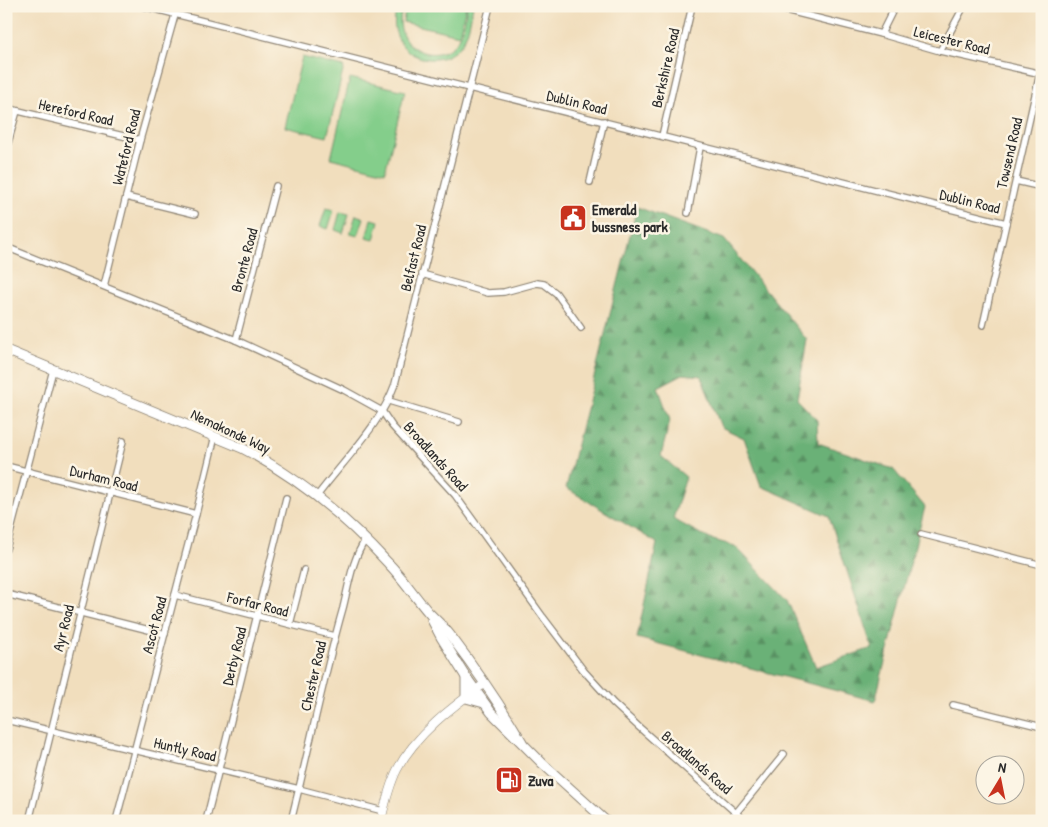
<svg xmlns="http://www.w3.org/2000/svg" width="1048" height="827" viewBox="0 0 1048 827" font-family="'Patrick Hand',sans-serif">
<style>
.forest{fill:url(#forest-firs);stroke:#4b6e51;fill-rule:evenodd}
.park{fill:#84ce8b;stroke:#587c5b}
.lines{fill:none;stroke-linecap:round;stroke-linejoin:round}
.minor-casing{stroke:#8e8474;stroke-width:8}
.secondary-casing{stroke:#8e8474;stroke-width:9}
.trunk-casing{stroke:#8e8474;stroke-width:11}
.minor{stroke:#fff;stroke-width:5.5}
.secondary{stroke:#fff;stroke-width:8}
.trunk{stroke:#fff;stroke-width:9}
.labels{text-anchor:middle;dominant-baseline:central;stroke-width:5;stroke-linejoin:round;paint-order:stroke}
.street-label{font-size:15px;fill:#2b2b2b;stroke:#fcf5e5}
.poi-label{font-size:15px;font-weight:bold;fill:#2b2b2b;stroke:#fcf5e5;text-anchor:start}
</style>
<defs>
<pattern id="forest-firs" width="22" height="20" patternUnits="userSpaceOnUse" patternTransform="scale(1.25)"><rect width="22" height="20" fill="#6bb177"/><path d="M5 1l3.5 6h-7zM16 11l3.5 6h-7z" fill="#589062"/></pattern>
</defs>
<rect width="100%" height="100%" fill="#fcf5e5"/>
<filter id="ink" filterUnits="userSpaceOnUse"><feTurbulence type="fractalNoise" baseFrequency=".02" numOctaves="2"/><feDisplacementMap in="SourceGraphic" scale="10" xChannelSelector="R" yChannelSelector="G"/><feConvolveMatrix kernelMatrix="1 2 1 2 8 2 1 2 1" color-interpolation-filters="sRGB"/></filter>
<filter id="wash" filterUnits="userSpaceOnUse"><feTurbulence type="fractalNoise" baseFrequency=".0096" numOctaves="4" result="noise"/><feDisplacementMap in="SourceGraphic" scale="20" xChannelSelector="R" yChannelSelector="G"/><feGaussianBlur stdDeviation="1.12" result="paint"/><feColorMatrix in="noise" values="0 0 0 0 0 0 0 0 0 0 0 0 0 0 0 0 0 1.4 0 .05"/><feComposite in="paint" operator="in"/></filter>
<g filter="url(#wash)">
<rect width="100%" height="100%" fill="#f1debd"/>
<path class="forest" d="M637 207 724 239 807 340 797 399 817 420 818 443 893 469 925 507 875 701 637 638 657 543 566 488ZM683 374 701 376 721 427 744 438 761 486 829 516 872 648 816 667 787 600 735 546 710 539 673 519 686 477 661 456 670 420 658 387Z"/>
<g class="park">
<path d="M397 6H403C401 14 399 21 401 29 407 55 443 63 458 40 464 30 465 17 467 6H473C470 20 469 36 459 47 441 68 404 61 396 33 393 24 395 15 397 6Z"/>
<path d="M406 6H466L459 35 403 22Z"/>
<path d="M302 57 344 67 327 137 285 127Z"/>
<path d="M350 78 405 91 385 172 331 158Z"/>
<path d="M326 208 334 210 328 229 320 226Z"/>
<path d="M340 212 349 214 343 233 335 230Z"/>
<path d="M356 215 364 218 358 236 350 234Z"/>
<path d="M371 219 379 221 374 240 366 238Z"/>
</g>
</g>
<g filter="url(#ink)">
<g class="lines">
<g class="minor-casing">
<g id="minor">
<path d="M143 6 1006 223"/>
<path d="M769 6 881 34 940 51 1042 74"/>
<path d="M881 34 895 6"/>
<path d="M940 51 964 6"/>
<path d="M6 108 140 140"/>
<path d="M662 136 692 6"/>
<path d="M6 150 17 111"/>
<path d="M1016 181 1042 187"/>
<path d="M590 182 604 121"/>
<path d="M126 197 195 214"/>
<path d="M688 213 700 147"/>
<path d="M6 247 236 340 344 390 382 411 392 426 455 495 543 617 584 671 613 703 640 728 745 821"/>
<path d="M422 274 488 293 504 292 537 283 544 284 556 293 581 328"/>
<path d="M104 286 140 140 175 15"/>
<path d="M983 325 1040 73"/>
<path d="M236 340 276 186"/>
<path d="M389 401 459 422"/>
<path d="M6 466 196 514"/>
<path d="M317 496C344 460 380 426 395 384L490 6"/>
<path d="M921 534 1042 565"/>
<path d="M6 549 53 370"/>
<path d="M6 594 165 634"/>
<path d="M175 595 335 636"/>
<path d="M290 624 304 570"/>
<path d="M953 705 1042 727"/>
<path d="M6 720 299 789 383 811"/>
<path d="M736 813 784 754"/>
<path d="M29 821 123 441"/>
<path d="M116 821 196 514 215 436"/>
<path d="M206 821 286 498"/>
<path d="M291 821C309 750 323 678 343 608 349 584 352 559 366 539"/>
</g>
</g>
<g class="secondary-casing">
<path id="secondary" d="M381 821C385 804 389 786 397 770 415 735 453 706 484 684"/>
</g>
<g class="trunk-casing">
<g id="trunk">
<path d="M6 350 242 448C297 477 346 517 388 563 403 578 415 597 429 613 436 620 444 627 450 635 475 668 501 706 522 742"/>
<path d="M432 620 441 637 466 677 491 712 543 764 606 821"/>
<path d="M466 677V698L484 703"/>
</g>
</g>
<use href="#minor" class="minor"/>
<use href="#secondary" class="secondary"/>
<use href="#trunk" class="trunk"/>
</g>
</g>
<defs>
<g id="civic-square" transform="scale(1.4375)"><rect x="-9" y="-9" width="18" height="18" rx="4" fill="#c8321e" stroke="#fcf5e5"/><path d="M-.6-6.5H3V-4.5H.6V-3L4-1V1h2V6H-6V1h2V-1L-.6-3ZM-1.2 2.5V6h2.4V2.5Z" fill="#fff"/></g>
<g id="fuel-square" transform="scale(1.4375)"><rect x="-9" y="-9" width="18" height="18" rx="4" fill="#c8321e" stroke="#fcf5e5"/><path d="M-5.5-6h7V0h2V4h1.3V-2.5L3-4.5l.8-.8L6-3V5H2.5V1h-1V6h-7ZM-4.2-4.7v3.2H.2V-4.7Z" fill="#fff"/></g>
</defs>
<g fill-rule="evenodd">
<use href="#civic-square" x="573" y="218"/>
<use href="#fuel-square" x="509" y="780"/>
</g>
<g class="labels">
<g class="street-label">
<text transform="translate(952 40) rotate(14)">Leicester Road</text>
<text transform="translate(665 68) rotate(-77)">Berkshire Road</text>
<text transform="translate(577 102) rotate(14)">Dublin Road</text>
<text transform="translate(76 112) rotate(13)">Hereford Road</text>
<text transform="translate(126 147) rotate(-76)">Wateford Road</text>
<text transform="translate(1009 153) rotate(-77)">Towsend Road</text>
<text transform="translate(970 201) rotate(14)">Dublin Road</text>
<text transform="translate(413 258) rotate(-76)">Belfast Road</text>
<text transform="translate(244 260) rotate(-75)">Bronte Road</text>
<text transform="translate(231 431) rotate(25)">Nemakonde Way</text>
<text transform="translate(436 456) rotate(48)">Broadlands Road</text>
<text transform="translate(104 478) rotate(14)">Durham Road</text>
<text transform="translate(258 604) rotate(14)">Forfar Road</text>
<text transform="translate(154 625) rotate(-75)">Ascot Road</text>
<text transform="translate(63 628) rotate(-76)">Ayr Road</text>
<text transform="translate(234 656) rotate(-76)">Derby Road</text>
<text transform="translate(313 676) rotate(-77)">Chester Road</text>
<text transform="translate(185 749) rotate(13)">Huntly Road</text>
<text transform="translate(697 762) rotate(41)">Broadlands Road</text>
</g>
<g class="poi-label">
<text x="592" y="209">Emerald<tspan x="592" dy="17">bussness park</tspan></text>
<text x="528" y="780">Zuva</text>
</g>
</g>
<rect width="1048" height="827" fill="none" stroke="#fcf5e5" stroke-width="25"/>
<g transform="translate(1000 780) rotate(10)"><circle r="24" fill="#fcf5e5" stroke="#a8a49b"/>
<path d="M0-4L9 19L0 12L-9 19Z" fill="#c8321e"/>
<text y="-8" font-size="14" font-weight="bold" text-anchor="middle" fill="#2b2b2b">N</text>
</g>
</svg>
